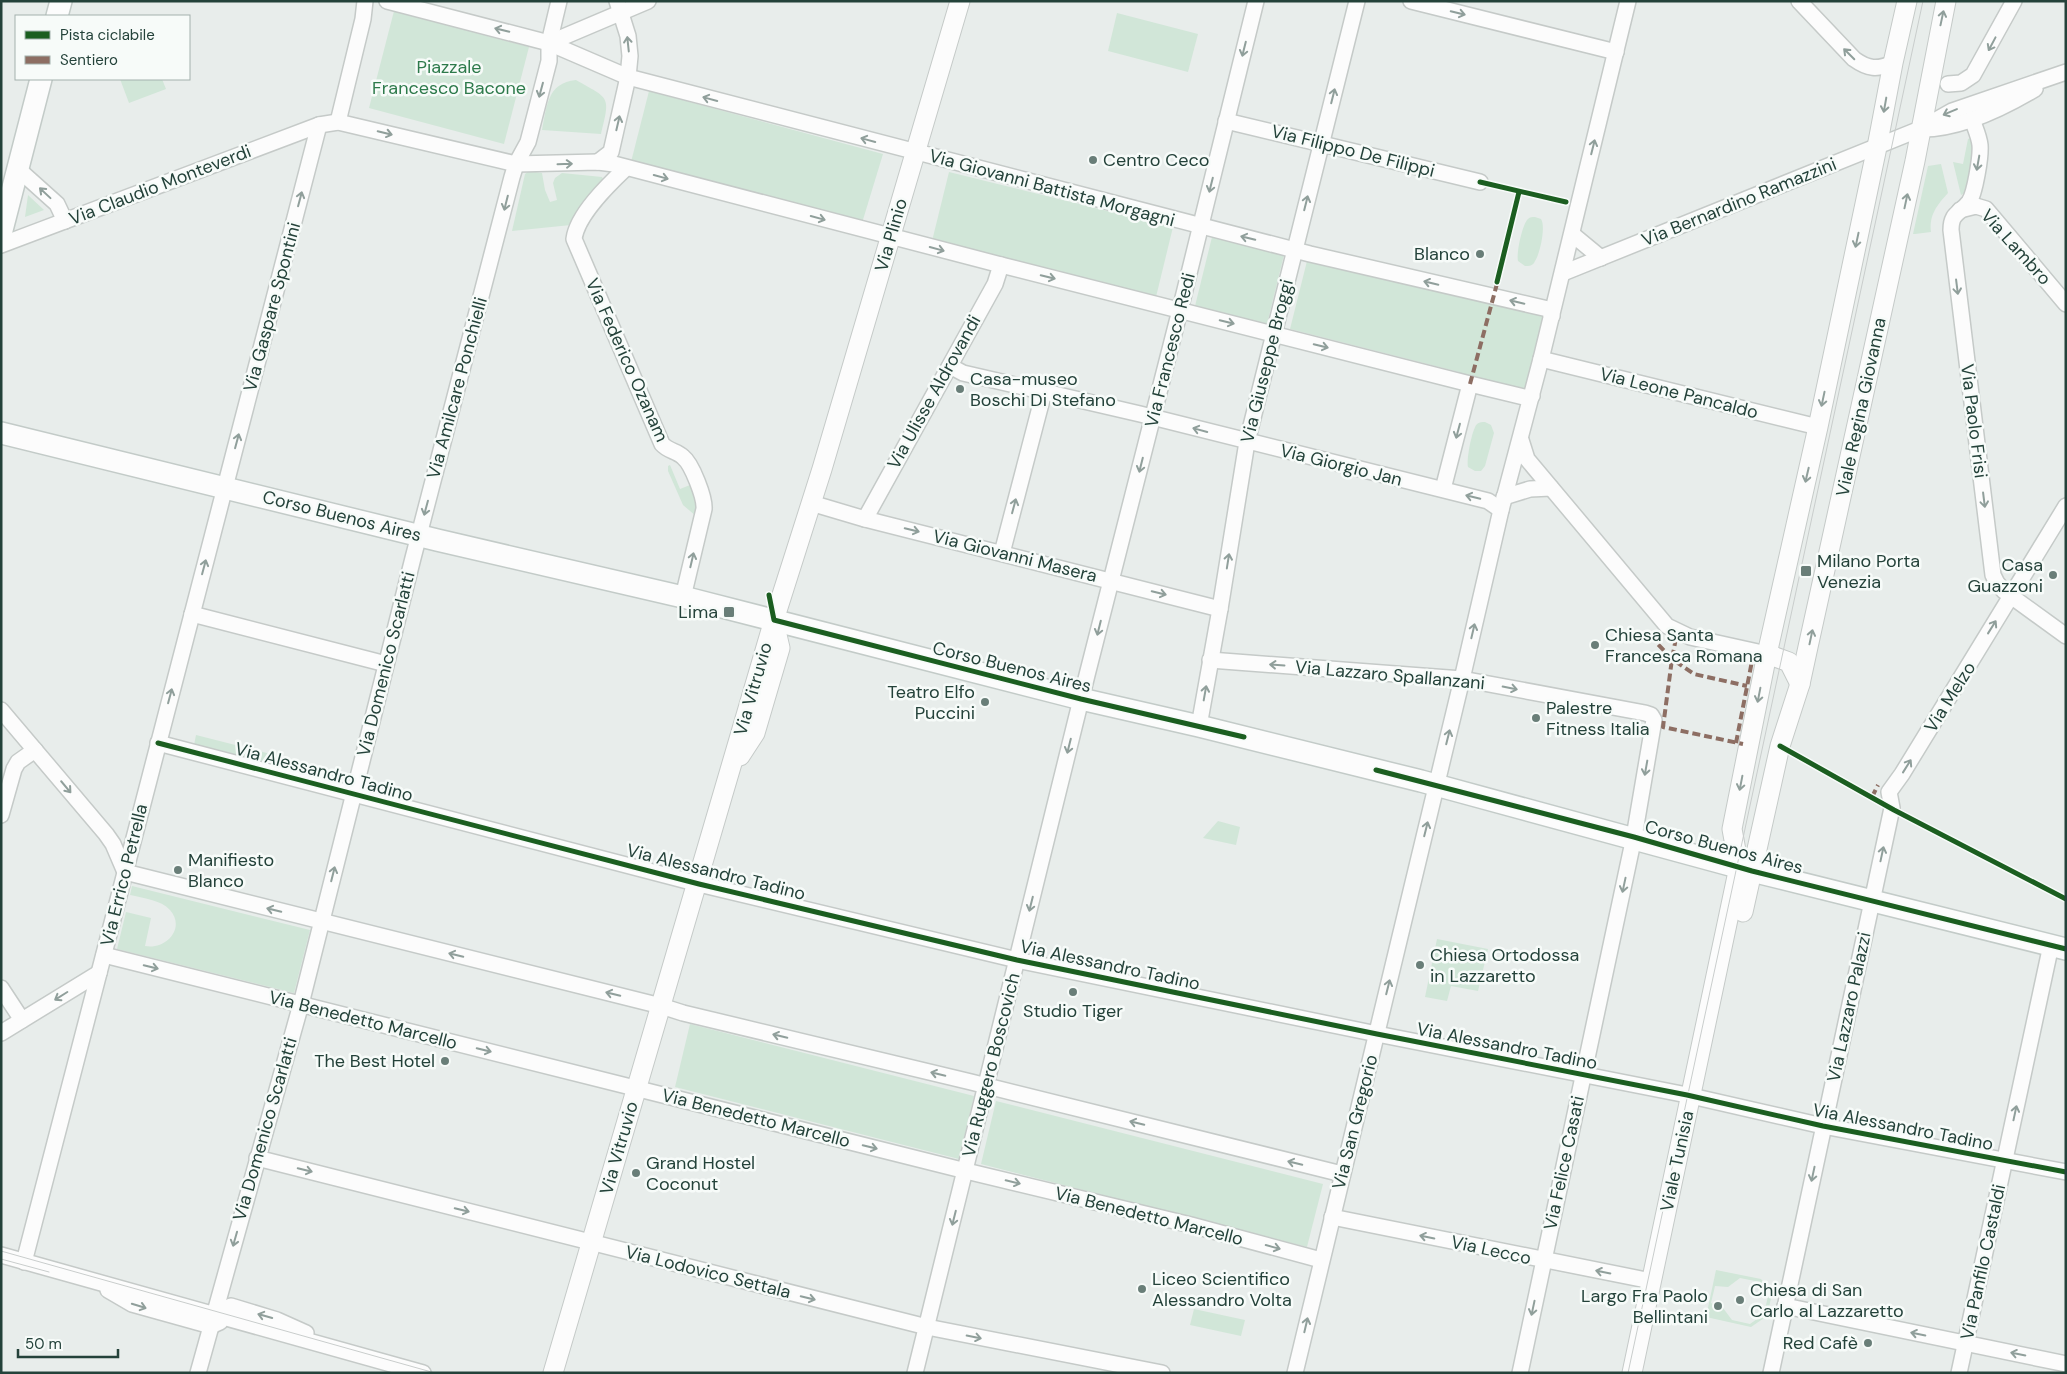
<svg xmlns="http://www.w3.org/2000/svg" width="2067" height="1374" viewBox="0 0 2067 1374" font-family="'DM Sans',sans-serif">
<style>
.green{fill:#d1e6d8;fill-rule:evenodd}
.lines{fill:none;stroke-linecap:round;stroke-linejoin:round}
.minor-casing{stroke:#c5cac8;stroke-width:18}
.tertiary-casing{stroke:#c5cac8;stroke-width:21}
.secondary-casing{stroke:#c3cbc8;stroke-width:24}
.minor{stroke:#fcfcfc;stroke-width:15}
.tertiary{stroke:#fcfcfc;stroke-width:19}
.secondary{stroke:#fcfcfc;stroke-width:21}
.tram{stroke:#c9cdcc;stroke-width:1}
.quiet{stroke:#8d6e63;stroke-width:4;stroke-dasharray:8 4;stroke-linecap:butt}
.cycleway-casing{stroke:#f7fbf9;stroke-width:8}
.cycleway{stroke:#1b5e20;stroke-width:5}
.oneway{stroke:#909f9b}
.poi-dot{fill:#697e78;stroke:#f7fbf9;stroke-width:2}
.labels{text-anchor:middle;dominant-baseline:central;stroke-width:5;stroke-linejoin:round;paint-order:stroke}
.park-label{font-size:18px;fill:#2d7a4b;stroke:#f7fbf9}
.street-label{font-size:18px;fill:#24423a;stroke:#f7fbf9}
.poi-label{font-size:18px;fill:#24423a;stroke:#f7fbf9;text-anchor:start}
</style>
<rect width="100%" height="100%" fill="#e8edeb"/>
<g class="green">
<path d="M394 11 529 47 504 144 369 108Z"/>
<path d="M1117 13 1198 34 1188 72 1108 51Z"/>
<path d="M120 79H162L166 89 129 103Z"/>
<path d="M576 80C609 99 611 95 601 134L542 130C547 106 547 83 576 80Z"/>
<path d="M649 91 883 154 862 223 631 162Z"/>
<path d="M1974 137 1976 146 1967 192 1961 195 1953 162 1963 164 1968 139Z"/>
<path d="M1941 164 1948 193C1937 205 1929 215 1931 232L1915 234H1913L1928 166Z"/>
<path d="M529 171 542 173 545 190 550 202 557 200 553 183 555 178 562 173 602 177 604 181 576 214 571 225 512 231 525 174Z"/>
<path d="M949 172 1173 227 1156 297 932 241Z"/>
<path d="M28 195 44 210 25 217Z"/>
<path d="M1535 217 1541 219C1546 226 1540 254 1535 261 1533 266 1529 266 1525 266L1518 261C1516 255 1522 224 1528 219 1530 217 1532 217 1535 217Z"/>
<path d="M1212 237 1284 255 1267 324 1195 306Z"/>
<path d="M1307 261 1477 300 1545 313 1526 392 1459 375V372L1290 329Z"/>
<path d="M1485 422 1491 425 1494 433 1485 466 1481 471H1475L1468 467C1466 460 1472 429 1477 424 1480 422 1482 422 1485 422Z"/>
<path d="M679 461 700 499 696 516 683 505 668 471V466L670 465 680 489 690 485Z"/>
<path d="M196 735 341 772 337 785 194 745Z"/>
<path d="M1218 821 1240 827 1236 845 1203 838Z"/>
<path d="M132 886 310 930 294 993 117 949 126 912 151 918 145 946C166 950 186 928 170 910 161 900 143 898 130 895Z"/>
<path d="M1437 939 1488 949 1478 991 1451 986 1447 1001 1425 997Z"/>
<path d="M690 1024 974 1096 959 1159 675 1087Z"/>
<path d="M996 1101 1323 1184 1307 1247 981 1164Z"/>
<path d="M1716 1270 1761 1279 1772 1294 1767 1316 1751 1327 1706 1317ZM1740 1278 1760 1282 1768 1296 1764 1314 1750 1324 1732 1320 1723 1308 1711 1303 1715 1286 1728 1287Z"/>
<path d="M1194 1309 1245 1320 1241 1336 1190 1325Z"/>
</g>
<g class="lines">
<g class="minor-casing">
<g id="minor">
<path d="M387 1 549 43 628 77 1310 254 1548 309 1552 316"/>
<path d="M1411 1 1616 52"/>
<path d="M1799 1 1854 59C1868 69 1877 70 1893 63"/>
<path d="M549 43 648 1"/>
<path d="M1948 84 1961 83 1973 75 2014 1"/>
<path d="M1972 119C1975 128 1979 136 1980 145 1981 156 1975 193 1969 202 1960 214 1951 212 1951 230L1993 575 1997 583 2004 591 2066 636"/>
<path d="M1226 121 1480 182"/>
<path d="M338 122 363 19 365 1"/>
<path d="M1920 129C1958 130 2003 108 2035 89"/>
<path d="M598 162 611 152 628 77 630 56 628 36 617 1"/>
<path d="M626 168C608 185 577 215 574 239L662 444C668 451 677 451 683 457 692 464 705 498 704 509L683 597"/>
<path d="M18 169 57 204 65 221"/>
<path d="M1960 210 1976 206 1986 209 2066 304"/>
<path d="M1572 234 1601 258"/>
<path d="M1 245 319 125 338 122 516 164 598 162 614 164 1001 265 1470 384 1528 398 1532 396"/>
<path d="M1563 273 1920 129 1952 111 2066 72"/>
<path d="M1541 359 1818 427"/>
<path d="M950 366 963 373 1140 414 1488 501 1501 510"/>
<path d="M1521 440 1527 459 1667 626 1690 637 1767 654"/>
<path d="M1443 489 1470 384"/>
<path d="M1504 497 1530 489 1551 488"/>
<path d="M811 503 865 519 1220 609"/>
<path d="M865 519 995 284 1001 265"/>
<path d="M1002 553 1044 392"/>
<path d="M192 614 386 664"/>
<path d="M1210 660 1462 679 1645 713 1651 715 1654 720 1634 837 1520 1373"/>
<path d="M1 710 106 834 113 844 125 872"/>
<path d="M1199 726 1220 609 1247 442 1357 1"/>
<path d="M158 743 699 884 1017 960 1377 1034 1687 1095 1823 1126 2066 1172"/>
<path d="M1 815 14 769 18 762 35 750"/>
<path d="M125 872 661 1006 683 1013 971 1082 1342 1174"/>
<path d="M104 955 966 1171 1191 1225 1321 1260"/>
<path d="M1 988 22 1020"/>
<path d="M1 1033 99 973"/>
<path d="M257 1158 927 1327 1162 1373"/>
<path d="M1332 1217 1651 1281"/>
<path d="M1 1255 423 1373"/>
<path d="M24 1262 319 125"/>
<path d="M108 1290 132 1304 211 1326 220 1322"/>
<path d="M1785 1306 2066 1364"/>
<path d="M214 1315 231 1306 277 1320 306 1333"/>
<path d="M198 1373 301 1004 413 558 512 177 516 164 528 142 549 61V43L559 1"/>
<path d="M915 1373 1087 675 1180 310 1256 1"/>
<path d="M1295 1373 1462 679 1501 510 1541 359 1628 1"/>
<path d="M1771 1373 1892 808 1889 792 1902 774 2066 506"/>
<path d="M1959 1373 2051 945"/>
</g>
</g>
<g class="tertiary-casing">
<g id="tertiary">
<path d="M1767 654 1789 662 1800 684"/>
<path d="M740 756 755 733 780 648 774 622"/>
<path d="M1743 912 1780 746 1800 684 1808 647 1915 161 1946 1"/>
<path d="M553 1373 774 620 822 469 960 1"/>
<path d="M1632 1373 1739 867 1732 829 1767 654 1818 427 1877 147 1893 63 1907 1"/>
</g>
</g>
<g class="secondary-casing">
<g id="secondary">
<path d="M57 16 61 1"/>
<path d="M1 234 41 79"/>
<path d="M1 433 437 540 683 597 1081 699 1199 726 1421 781 1752 871 2066 949"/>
</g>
</g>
<use href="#minor" class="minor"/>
<use href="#tertiary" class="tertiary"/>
<use href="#secondary" class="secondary"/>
<g class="tram">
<path d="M1 1251 435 1373"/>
<path d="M1 1259 49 1272"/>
<path d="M1628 1373 1923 1"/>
</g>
<g class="quiet">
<path d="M1470 384 1498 280"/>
<path d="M1650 636 1672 659 1694 674 1747 686"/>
<path d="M1676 638 1672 659 1663 727 1743 744"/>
<path d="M1736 743 1752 661"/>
<path d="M1872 797 1878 785"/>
</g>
<g class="cycleway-casing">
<g id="cycleway">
<path d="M1480 182 1566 202"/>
<path d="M1497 282 1519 192"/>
<path d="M769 595 774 620 1081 699 1244 737"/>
<path d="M158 743 699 884 1017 960 1377 1034 1687 1095 1823 1126 2066 1172"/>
<path d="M1780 746 1894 810 2066 899"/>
<path d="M1376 770 1634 837 1752 871 2066 949"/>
</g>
</g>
<use href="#cycleway" class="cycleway"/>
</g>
<defs><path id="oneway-shaft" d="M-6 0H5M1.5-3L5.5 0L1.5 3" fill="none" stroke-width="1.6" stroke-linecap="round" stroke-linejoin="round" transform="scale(1.25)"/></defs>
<g class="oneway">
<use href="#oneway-shaft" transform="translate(1458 13) rotate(14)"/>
<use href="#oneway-shaft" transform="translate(1942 18) rotate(-78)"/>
<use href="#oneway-shaft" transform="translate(502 30) rotate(-166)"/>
<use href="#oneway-shaft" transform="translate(628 44) rotate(-96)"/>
<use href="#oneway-shaft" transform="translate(1992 44) rotate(118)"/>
<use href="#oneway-shaft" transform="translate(1244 49) rotate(104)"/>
<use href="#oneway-shaft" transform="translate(1849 54) rotate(-135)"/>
<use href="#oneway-shaft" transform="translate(541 90) rotate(105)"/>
<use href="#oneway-shaft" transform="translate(1333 96) rotate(-76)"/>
<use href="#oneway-shaft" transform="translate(710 99) rotate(-165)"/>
<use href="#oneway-shaft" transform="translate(1885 105) rotate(100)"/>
<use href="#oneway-shaft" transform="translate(1950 112) rotate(157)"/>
<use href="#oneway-shaft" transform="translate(618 123) rotate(-77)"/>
<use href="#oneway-shaft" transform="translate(385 133) rotate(13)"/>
<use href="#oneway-shaft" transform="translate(868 140) rotate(-165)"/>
<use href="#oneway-shaft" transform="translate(1593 147) rotate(-76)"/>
<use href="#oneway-shaft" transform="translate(1978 163) rotate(100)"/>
<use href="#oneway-shaft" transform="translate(565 164) rotate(-2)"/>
<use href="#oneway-shaft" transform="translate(661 177) rotate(15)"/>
<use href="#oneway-shaft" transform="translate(1211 185) rotate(104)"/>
<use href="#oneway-shaft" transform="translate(45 193) rotate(-137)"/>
<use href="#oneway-shaft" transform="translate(300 199) rotate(-75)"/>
<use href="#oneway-shaft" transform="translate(1906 201) rotate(-78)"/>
<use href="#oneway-shaft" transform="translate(506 203) rotate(104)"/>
<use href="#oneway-shaft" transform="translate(1306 203) rotate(-76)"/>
<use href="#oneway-shaft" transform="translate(818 218) rotate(15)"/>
<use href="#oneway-shaft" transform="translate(1248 238) rotate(-166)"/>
<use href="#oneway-shaft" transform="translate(1857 240) rotate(102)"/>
<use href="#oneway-shaft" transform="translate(937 249) rotate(15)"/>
<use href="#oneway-shaft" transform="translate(1048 277) rotate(14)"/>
<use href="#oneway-shaft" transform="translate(1431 283) rotate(-167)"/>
<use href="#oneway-shaft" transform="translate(1957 287) rotate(83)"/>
<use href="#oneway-shaft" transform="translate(1517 302) rotate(-167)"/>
<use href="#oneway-shaft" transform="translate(1227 322) rotate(14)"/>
<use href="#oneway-shaft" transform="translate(1321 346) rotate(14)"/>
<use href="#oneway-shaft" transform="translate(1823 399) rotate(102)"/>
<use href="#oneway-shaft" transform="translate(1200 430) rotate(-165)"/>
<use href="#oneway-shaft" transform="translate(1458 431) rotate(105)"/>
<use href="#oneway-shaft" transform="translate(237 441) rotate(-75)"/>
<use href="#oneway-shaft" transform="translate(1141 465) rotate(104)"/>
<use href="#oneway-shaft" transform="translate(1807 475) rotate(103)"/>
<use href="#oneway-shaft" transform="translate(1473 497) rotate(-166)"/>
<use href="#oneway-shaft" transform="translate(1984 500) rotate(83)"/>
<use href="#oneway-shaft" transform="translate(1014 506) rotate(-75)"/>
<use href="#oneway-shaft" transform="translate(426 508) rotate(105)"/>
<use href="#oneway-shaft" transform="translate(912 530) rotate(14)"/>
<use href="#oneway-shaft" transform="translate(692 560) rotate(-77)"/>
<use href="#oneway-shaft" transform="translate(1228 561) rotate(-81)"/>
<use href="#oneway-shaft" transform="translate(204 567) rotate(-75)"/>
<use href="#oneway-shaft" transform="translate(1159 593) rotate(14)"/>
<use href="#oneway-shaft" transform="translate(1992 627) rotate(-58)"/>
<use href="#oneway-shaft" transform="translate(1099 628) rotate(104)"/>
<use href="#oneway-shaft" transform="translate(1473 631) rotate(-77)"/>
<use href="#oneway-shaft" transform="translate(1811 637) rotate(-78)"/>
<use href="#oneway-shaft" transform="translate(1277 665) rotate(-176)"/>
<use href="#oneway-shaft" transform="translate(1510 688) rotate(11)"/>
<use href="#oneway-shaft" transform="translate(1205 693) rotate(-80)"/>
<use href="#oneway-shaft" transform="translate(1759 695) rotate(101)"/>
<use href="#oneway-shaft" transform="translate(170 696) rotate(-75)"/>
<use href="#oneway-shaft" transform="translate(1448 737) rotate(-76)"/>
<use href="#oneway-shaft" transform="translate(1069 746) rotate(104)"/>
<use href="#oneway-shaft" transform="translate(1907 766) rotate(-58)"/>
<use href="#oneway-shaft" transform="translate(1646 768) rotate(100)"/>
<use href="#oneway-shaft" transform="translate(1741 783) rotate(101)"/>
<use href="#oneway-shaft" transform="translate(66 787) rotate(50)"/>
<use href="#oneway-shaft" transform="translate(1426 829) rotate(-76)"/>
<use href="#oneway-shaft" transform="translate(1882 854) rotate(-78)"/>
<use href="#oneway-shaft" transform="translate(333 874) rotate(-76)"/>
<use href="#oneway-shaft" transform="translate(1624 885) rotate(102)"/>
<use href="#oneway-shaft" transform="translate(1031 904) rotate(104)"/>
<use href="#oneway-shaft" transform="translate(274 910) rotate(-166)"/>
<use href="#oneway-shaft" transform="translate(456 955) rotate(-166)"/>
<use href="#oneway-shaft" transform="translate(151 967) rotate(14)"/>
<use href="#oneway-shaft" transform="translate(1388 987) rotate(-76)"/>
<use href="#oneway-shaft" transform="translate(613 994) rotate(-166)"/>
<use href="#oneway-shaft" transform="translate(61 996) rotate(148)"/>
<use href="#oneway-shaft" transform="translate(780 1036) rotate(-167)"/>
<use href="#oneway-shaft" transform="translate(484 1050) rotate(14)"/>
<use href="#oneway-shaft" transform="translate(938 1074) rotate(-167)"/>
<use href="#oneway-shaft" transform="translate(2015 1113) rotate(-78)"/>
<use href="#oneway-shaft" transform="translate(1137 1123) rotate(-166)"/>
<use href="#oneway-shaft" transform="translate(870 1147) rotate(14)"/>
<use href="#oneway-shaft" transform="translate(1295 1163) rotate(-166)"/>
<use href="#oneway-shaft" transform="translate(305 1170) rotate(14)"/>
<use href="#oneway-shaft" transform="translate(1813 1174) rotate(102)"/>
<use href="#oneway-shaft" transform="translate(1013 1182) rotate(13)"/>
<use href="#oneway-shaft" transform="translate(462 1210) rotate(14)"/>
<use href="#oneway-shaft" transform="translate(954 1218) rotate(104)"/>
<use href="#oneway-shaft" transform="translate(1427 1237) rotate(-168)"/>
<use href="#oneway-shaft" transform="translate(235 1239) rotate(106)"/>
<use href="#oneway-shaft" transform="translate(1273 1247) rotate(15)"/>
<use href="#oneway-shaft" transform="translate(1603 1272) rotate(-169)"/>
<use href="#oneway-shaft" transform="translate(808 1298) rotate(14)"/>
<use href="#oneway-shaft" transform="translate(139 1306) rotate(17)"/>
<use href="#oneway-shaft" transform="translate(1533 1308) rotate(102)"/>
<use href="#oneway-shaft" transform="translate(265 1316) rotate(-164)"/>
<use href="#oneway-shaft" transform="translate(1306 1325) rotate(-77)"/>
<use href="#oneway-shaft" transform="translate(1918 1334) rotate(-168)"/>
<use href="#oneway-shaft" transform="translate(974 1337) rotate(11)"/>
<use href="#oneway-shaft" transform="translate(2018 1354) rotate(-169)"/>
</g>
<g class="poi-dot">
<circle cx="1093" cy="160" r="5"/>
<circle cx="1480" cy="254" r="5"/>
<circle cx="960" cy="389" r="5"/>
<rect x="1800" y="565" width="12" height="12" rx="2.5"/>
<circle cx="2053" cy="575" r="5"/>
<rect x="723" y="606" width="12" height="12" rx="2.5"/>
<circle cx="1595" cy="645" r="5"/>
<circle cx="985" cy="702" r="5"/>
<circle cx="1536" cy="718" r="5"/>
<circle cx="178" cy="870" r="5"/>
<circle cx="1420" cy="965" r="5"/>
<circle cx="1073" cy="992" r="5"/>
<circle cx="445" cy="1061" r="5"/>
<circle cx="636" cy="1173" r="5"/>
<circle cx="1142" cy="1289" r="5"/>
<circle cx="1740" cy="1300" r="5"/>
<circle cx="1718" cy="1306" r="5"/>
<circle cx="1868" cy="1343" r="5"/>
</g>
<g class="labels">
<g class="park-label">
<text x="449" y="67">Piazzale<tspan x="449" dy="21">Francesco Bacone</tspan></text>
</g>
<g class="street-label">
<text transform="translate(1353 151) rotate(14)">Via Filippo De Filippi</text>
<text transform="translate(160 185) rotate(-21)">Via Claudio Monteverdi</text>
<text transform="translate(1052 188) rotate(15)">Via Giovanni Battista Morgagni</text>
<text transform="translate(1739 202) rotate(-22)">Via Bernardino Ramazzini</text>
<text transform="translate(891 235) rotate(-74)">Via Plinio</text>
<text transform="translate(2016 247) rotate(48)">Via Lambro</text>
<text transform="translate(272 307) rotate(-75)">Via Gaspare Spontini</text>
<text transform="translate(1170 350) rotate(-76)">Via Francesco Redi</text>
<text transform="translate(627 360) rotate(66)">Via Federico Ozanam</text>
<text transform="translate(1267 361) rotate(-76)">Via Giuseppe Broggi</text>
<text transform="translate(457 388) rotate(-75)">Via Amilcare Ponchielli</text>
<text transform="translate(934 392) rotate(-61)">Via Ulisse Aldrovandi</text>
<text transform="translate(1679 393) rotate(14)">Via Leone Pancaldo</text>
<text transform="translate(1861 407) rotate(-78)">Viale Regina Giovanna</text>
<text transform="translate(1974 421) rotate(83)">Via Paolo Frisi</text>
<text transform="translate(1341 465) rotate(14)">Via Giorgio Jan</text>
<text transform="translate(342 516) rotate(14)">Corso Buenos Aires</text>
<text transform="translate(1015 556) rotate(14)">Via Giovanni Masera</text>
<text transform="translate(386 664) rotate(-76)">Via Domenico Scarlatti</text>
<text transform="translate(1012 667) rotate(14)">Corso Buenos Aires</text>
<text transform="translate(1390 675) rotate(5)">Via Lazzaro Spallanzani</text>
<text transform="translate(753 689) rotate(-74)">Via Vitruvio</text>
<text transform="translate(1950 697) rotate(-58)">Via Melzo</text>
<text transform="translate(324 772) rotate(15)">Via Alessandro Tadino</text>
<text transform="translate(1724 847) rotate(15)">Corso Buenos Aires</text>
<text transform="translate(716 872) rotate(14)">Via Alessandro Tadino</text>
<text transform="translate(124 875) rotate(-76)">Via Errico Petrella</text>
<text transform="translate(1110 965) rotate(12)">Via Alessandro Tadino</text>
<text transform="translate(1849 1007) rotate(-78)">Via Lazzaro Palazzi</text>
<text transform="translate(363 1020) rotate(14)">Via Benedetto Marcello</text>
<text transform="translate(1507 1046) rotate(11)">Via Alessandro Tadino</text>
<text transform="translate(991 1065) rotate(-76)">Via Ruggero Boscovich</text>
<text transform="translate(756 1118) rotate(14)">Via Benedetto Marcello</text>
<text transform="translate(1355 1122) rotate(-76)">Via San Gregorio</text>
<text transform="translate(1903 1127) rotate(11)">Via Alessandro Tadino</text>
<text transform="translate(265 1129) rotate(-74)">Via Domenico Scarlatti</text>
<text transform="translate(619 1148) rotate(-74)">Via Vitruvio</text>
<text transform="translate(1677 1161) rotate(-78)">Viale Tunisia</text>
<text transform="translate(1564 1163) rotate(-78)">Via Felice Casati</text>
<text transform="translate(1149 1216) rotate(14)">Via Benedetto Marcello</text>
<text transform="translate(1491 1250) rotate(12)">Via Lecco</text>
<text transform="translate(1983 1262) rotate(-78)">Via Panfilo Castaldi</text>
<text transform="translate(708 1272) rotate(14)">Via Lodovico Settala</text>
</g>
<g class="poi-label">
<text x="1103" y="160">Centro Ceco</text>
<text x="1470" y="254" text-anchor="end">Blanco</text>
<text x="970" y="379">Casa-museo<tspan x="970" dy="21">Boschi Di Stefano</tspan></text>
<text x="1817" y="561">Milano Porta<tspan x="1817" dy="21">Venezia</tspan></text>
<text x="2043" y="565" text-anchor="end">Casa<tspan x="2043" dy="21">Guazzoni</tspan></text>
<text x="718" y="612" text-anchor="end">Lima</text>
<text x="1605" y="635">Chiesa Santa<tspan x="1605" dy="21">Francesca Romana</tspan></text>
<text x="975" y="692" text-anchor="end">Teatro Elfo<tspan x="975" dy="21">Puccini</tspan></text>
<text x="1546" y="708">Palestre<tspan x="1546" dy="21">Fitness Italia</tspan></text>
<text x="188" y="860">Manifiesto<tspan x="188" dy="21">Blanco</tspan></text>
<text x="1430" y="955">Chiesa Ortodossa<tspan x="1430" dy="21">in Lazzaretto</tspan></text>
<text x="1073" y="1011" text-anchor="middle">Studio Tiger</text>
<text x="435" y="1061" text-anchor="end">The Best Hotel</text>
<text x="646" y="1163">Grand Hostel<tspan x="646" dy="21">Coconut</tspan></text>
<text x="1152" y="1279">Liceo Scientifico<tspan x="1152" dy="21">Alessandro Volta</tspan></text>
<text x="1750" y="1290">Chiesa di San<tspan x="1750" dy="21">Carlo al Lazzaretto</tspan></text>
<text x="1708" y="1296" text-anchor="end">Largo Fra Paolo<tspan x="1708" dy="21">Bellintani</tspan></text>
<text x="1858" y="1343" text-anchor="end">Red Cafè</text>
</g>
</g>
<rect width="2067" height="1374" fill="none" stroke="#24423a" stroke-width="5"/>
<rect x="15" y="15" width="175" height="65" fill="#f7fbf9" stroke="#a3b1ad"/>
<rect x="25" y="31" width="25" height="8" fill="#1b5e20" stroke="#a3b1ad"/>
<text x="60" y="40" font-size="15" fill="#24423a">Pista ciclabile</text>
<rect x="25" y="56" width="25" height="8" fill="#8d6e63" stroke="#a3b1ad"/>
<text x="60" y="65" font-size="15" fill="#24423a">Sentiero</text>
<path d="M18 1349v8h100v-8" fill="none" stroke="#24423a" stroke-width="2.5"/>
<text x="25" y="1349" font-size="15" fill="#24423a" stroke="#f7fbf9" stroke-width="4" paint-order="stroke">50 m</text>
</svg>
